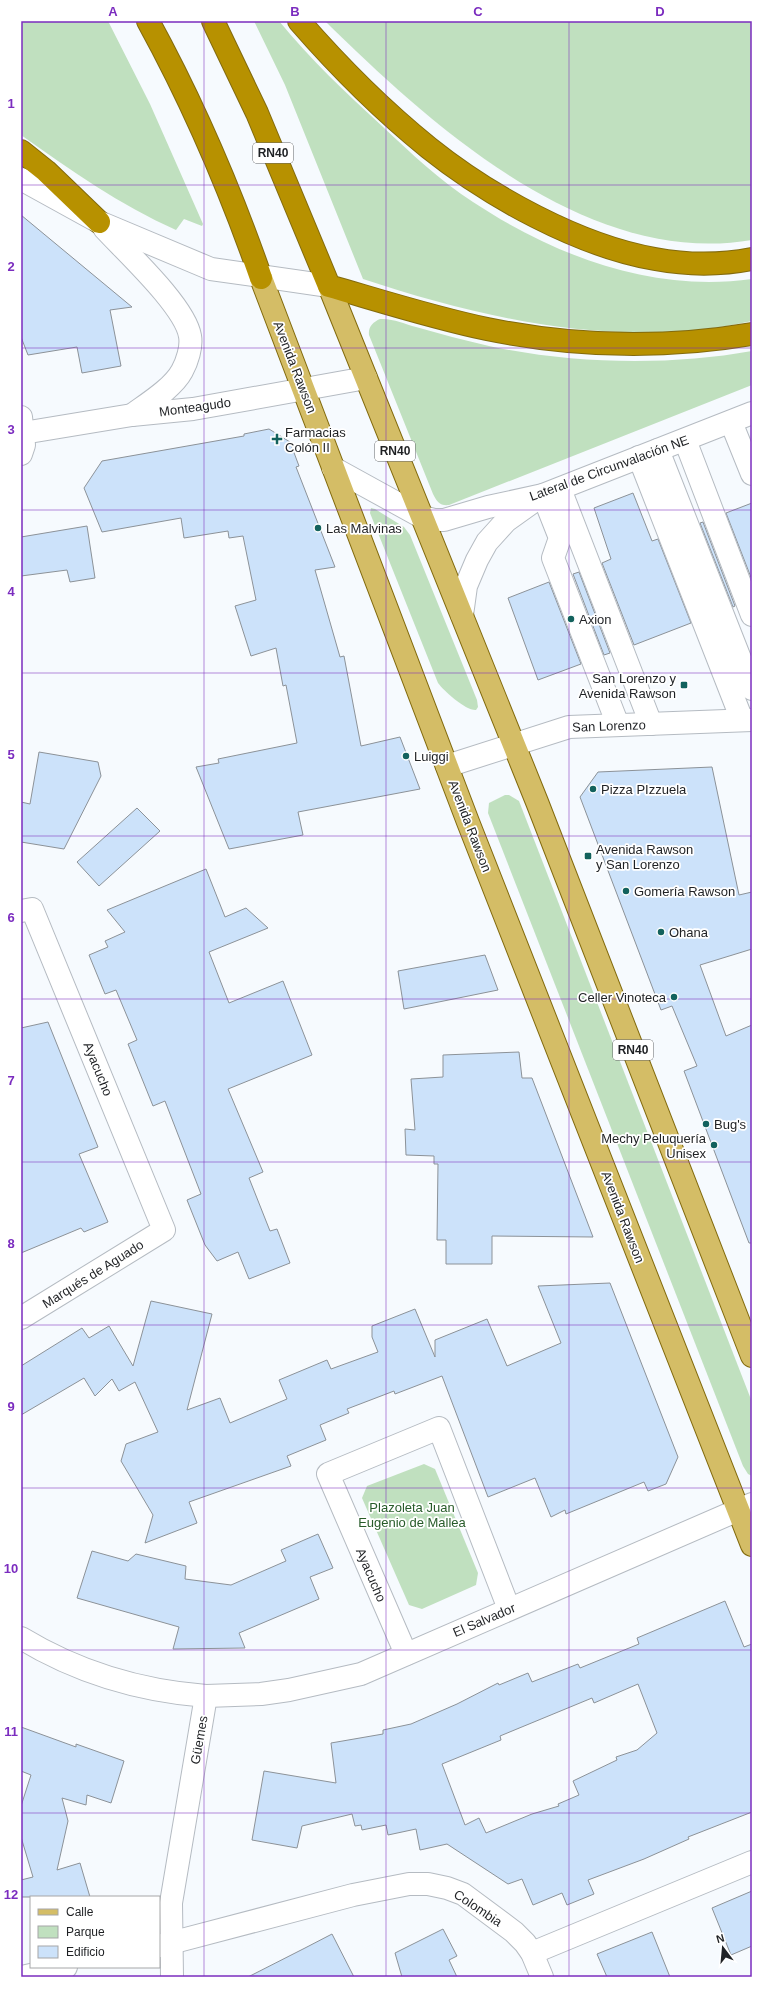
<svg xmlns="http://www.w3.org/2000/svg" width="773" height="1998" viewBox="0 0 773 1998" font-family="Arial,sans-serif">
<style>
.green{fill:#c0e0bf}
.building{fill:#cce2fa;stroke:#8c9298;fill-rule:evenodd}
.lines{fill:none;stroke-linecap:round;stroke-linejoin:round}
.minor-casing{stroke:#b5bbc2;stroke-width:24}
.major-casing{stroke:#826a0d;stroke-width:24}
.highway-casing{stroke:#826a0d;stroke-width:24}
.minor{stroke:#fff;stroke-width:22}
.major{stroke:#d4bd66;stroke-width:22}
.highway{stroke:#b79100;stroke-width:22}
.grid{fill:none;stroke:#7b2cbf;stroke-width:1;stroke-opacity:0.55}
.poi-dot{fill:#13625d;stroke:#fff;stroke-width:1.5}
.labels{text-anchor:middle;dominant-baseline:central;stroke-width:3.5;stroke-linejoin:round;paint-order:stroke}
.shield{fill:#fff;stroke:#626466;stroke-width:1}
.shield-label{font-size:12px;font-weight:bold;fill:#1f2124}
.street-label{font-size:13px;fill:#1f2124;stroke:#fff}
.poi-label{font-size:13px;fill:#1f2124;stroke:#fff;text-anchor:start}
.park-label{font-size:13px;fill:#275b29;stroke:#fff}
.neatline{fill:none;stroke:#7b2cbf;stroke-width:1.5}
.grid-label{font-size:13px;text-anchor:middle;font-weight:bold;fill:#7b2cbf}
</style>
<rect width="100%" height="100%" fill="#f6fafe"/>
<g class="green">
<path d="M21 21H108L150 104 203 224 202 226 184 219 176 230C120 205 70 170 21 135Z"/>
<path d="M254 21H279C310 59 346 93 382 126 411 153 440 181 473 202 555 256 653 293 752 279V321C622 350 487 320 363 279L285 85Z"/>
<path d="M325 21H752V240C588 268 433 127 325 21Z"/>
<path d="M380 319C392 318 405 324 416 327 440 334 464 340 489 346 572 364 669 366 752 351V385L449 505C440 506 437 502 433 494L369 335C368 327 373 322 380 319Z"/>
<path d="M371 508 375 509 404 527 410 535 477 700 478 707 476 710C466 711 444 691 438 683L370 513Z"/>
<path d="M505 795H509L519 801 752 1402V1476L748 1474 743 1466 488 813 489 803Z"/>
<path d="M424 1464 435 1469 478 1573 476 1585 422 1609 409 1605 362 1498 367 1486Z"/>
</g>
<g class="building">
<path d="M21 215 132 307 110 310 121 366 82 373 77 347 28 355 21 337Z"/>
<path d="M269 429 290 442 299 466 296 467 335 567 315 570 340 657 344 656 361 746 400 737 420 789 298 812 303 835 229 849 196 767 219 763 218 759 297 743 286 685 283 686 276 648 251 656 235 606 256 600 243 536 229 538 228 531 184 538 181 518 102 532 84 488 102 461 244 436V434Z"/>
<path d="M633 493 652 541 658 539 691 623 634 645 602 563 611 559 594 508Z"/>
<path d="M752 503V580L726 513Z"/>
<path d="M703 522 735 606 733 607 700 523Z"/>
<path d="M87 526 95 578 70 582 67 570 21 576V537Z"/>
<path d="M579 572 610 653 604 655 573 574Z"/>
<path d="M549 582 581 664 538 680 508 598Z"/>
<path d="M39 752 98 762 101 776 64 849 21 842V802L30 804Z"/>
<path d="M712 767 739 895 752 892V949L700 965 726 1036 752 1025V1243H749L684 1071 697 1066 672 1006 661 1010 580 797 598 772Z"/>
<path d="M137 808 160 831 99 886 77 862Z"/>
<path d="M206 869 225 917 246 908 268 928 209 952 229 1003 283 981 312 1055 228 1089 263 1172 249 1178 270 1231 277 1229 290 1263 249 1279 238 1252 217 1261 205 1245 187 1200 201 1194 165 1101 153 1106 128 1044 137 1040 116 990 105 994 89 955 108 947 105 941 125 932 107 910Z"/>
<path d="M485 955 498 990 404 1009 398 971Z"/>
<path d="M48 1022 98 1147 79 1154 108 1222 84 1232 81 1228 21 1253V1028Z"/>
<path d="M519 1052 522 1078H532L593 1237 492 1236V1264H446V1240H437L438 1164H434V1156L406 1155 405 1129 415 1130 411 1079 443 1077V1055Z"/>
<path d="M610 1283 678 1457 666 1484 648 1491 644 1482 566 1514 565 1510 551 1517 535 1478 488 1497 442 1376 395 1394 394 1391 347 1409 349 1413 320 1425 326 1440 287 1456 291 1466 189 1502 197 1523 145 1543 153 1515 121 1461 126 1444 158 1432 135 1382 119 1391 112 1379 95 1396 84 1378 21 1415V1366L82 1328 89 1338 109 1326 133 1366 151 1301 212 1314 187 1410 220 1398 230 1423 287 1399 279 1380 327 1360 331 1369 378 1352 372 1337V1326L415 1309 435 1357V1340L487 1319 507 1366 561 1343 538 1286Z"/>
<path d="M318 1534 333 1568 310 1577 319 1599 239 1633 245 1648 173 1649 179 1627 77 1598 92 1551 128 1561 136 1554 186 1566 185 1579 231 1585 286 1561 281 1550Z"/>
<path d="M725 1601 744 1647 752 1644V1812L688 1837 689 1839 644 1859 588 1880 594 1894 567 1905 562 1893 533 1905 522 1879 508 1884 447 1844 420 1850 416 1829 388 1835 386 1825 362 1830 361 1825 355 1826 352 1814 302 1826 297 1848 252 1840 264 1771 336 1783 331 1743 383 1734V1730L411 1724 457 1704 498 1683 499 1685 528 1673 532 1682 578 1664 580 1668 639 1644 637 1638ZM638 1684 657 1733 637 1750 616 1757 617 1760 573 1781 579 1795 558 1804 559 1806 532 1814 486 1833 479 1818 465 1825 442 1764 501 1740 500 1736 592 1698 594 1703Z"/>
<path d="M21 1727 76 1747V1744L124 1761 111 1803 87 1795 86 1805 62 1798 68 1821 57 1870 80 1863 90 1897H21V1880L33 1877 21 1837V1806L31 1775 21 1771Z"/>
<path d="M752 1891V1946L731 1955 712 1908Z"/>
<path d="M443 1929 457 1956 449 1960 457 1977H402L395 1953Z"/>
<path d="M652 1932 670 1977H607L597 1954Z"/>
<path d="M332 1934 354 1977H248L305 1948Z"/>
</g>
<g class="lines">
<g class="minor-casing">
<g id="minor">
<path d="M21 179 99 222 211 269 329 286"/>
<path d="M104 228C126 252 185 306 190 336 192 347 187 362 182 371 173 388 147 404 132 415"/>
<path d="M21 417 24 445 21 454"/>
<path d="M731 422 752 474"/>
<path d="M23 433 132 415 193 409 366 378"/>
<path d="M685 440 752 615"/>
<path d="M658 450 752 689"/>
<path d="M639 457 742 720"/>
<path d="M333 468 422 517 434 520H444L488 507 543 495 752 413"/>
<path d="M560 489 651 724"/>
<path d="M543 495 560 538 553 558 618 725"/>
<path d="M462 615 466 586 477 560 487 542 506 521 534 501"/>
<path d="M447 766 569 727 752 720"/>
<path d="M21 911 32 909 164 1230 21 1318"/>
<path d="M21 1638C77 1672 141 1691 206 1696L171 1903 172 1977"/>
<path d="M406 1654 328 1474 439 1428 509 1609"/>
<path d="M206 1696 261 1694 289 1690 361 1674 752 1504"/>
<path d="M159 1946 353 1895 409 1884H428L447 1888 463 1894 514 1932 525 1943 532 1953 542 1977"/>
<path d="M532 1953 752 1862"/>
<path d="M22 1977 66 1967"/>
</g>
</g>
<g class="major-casing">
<g id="major">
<path d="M261 278 468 822 752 1545"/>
<path d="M329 286 537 802 752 1356"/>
</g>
</g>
<g class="highway-casing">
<g id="highway">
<path d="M148 21C193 103 230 189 261 278"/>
<path d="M213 21 257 113 329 286C381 301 434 318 487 329 575 347 664 349 752 334"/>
<path d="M299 21C339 67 382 110 429 148 489 196 579 246 655 259 687 265 721 265 752 259"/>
<path d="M21 151 46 171 99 222"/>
</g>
</g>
<use href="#minor" class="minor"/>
<use href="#major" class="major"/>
<use href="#highway" class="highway"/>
</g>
<path class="grid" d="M204 21V1977M386 21V1977M569 21V1977M21 185H752M21 348H752M21 510H752M21 673H752M21 836H752M21 999H752M21 1162H752M21 1325H752M21 1488H752M21 1650H752M21 1813H752"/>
<g class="poi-dot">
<path d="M275 433h4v4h4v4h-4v4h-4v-4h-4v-4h4z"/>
<circle cx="318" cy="528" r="4"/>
<circle cx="571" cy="619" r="4"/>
<rect x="680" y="681" width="8" height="8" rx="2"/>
<circle cx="406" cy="756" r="4"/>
<circle cx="593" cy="789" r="4"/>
<rect x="584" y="852" width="8" height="8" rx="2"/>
<circle cx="626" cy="891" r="4"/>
<circle cx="661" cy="932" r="4"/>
<circle cx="674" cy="997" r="4"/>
<circle cx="706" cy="1124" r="4"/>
<circle cx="714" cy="1145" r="4"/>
</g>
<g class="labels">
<g class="shield">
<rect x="253" y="143" width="40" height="20" rx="3"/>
<rect x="375" y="441" width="40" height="20" rx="3"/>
<rect x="613" y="1040" width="40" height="20" rx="3"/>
</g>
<g class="shield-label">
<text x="273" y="153">RN40</text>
<text x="395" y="451">RN40</text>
<text x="633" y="1050">RN40</text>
</g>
<g class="street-label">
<text transform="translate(295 367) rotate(69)">Avenida Rawson</text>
<text transform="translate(195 407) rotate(-8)">Monteagudo</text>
<text transform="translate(609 468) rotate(-20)">Lateral de Circunvalación NE</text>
<text transform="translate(609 726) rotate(-2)">San Lorenzo</text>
<text transform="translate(470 826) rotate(69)">Avenida Rawson</text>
<text transform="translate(98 1069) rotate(68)">Ayacucho</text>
<text transform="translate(623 1217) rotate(69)">Avenida Rawson</text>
<text transform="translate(93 1274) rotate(-32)">Marqués de Aguado</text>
<text transform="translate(371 1575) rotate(67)">Ayacucho</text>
<text transform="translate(484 1620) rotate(-23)">El Salvador</text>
<text transform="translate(199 1740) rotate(-80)">Güemes</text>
<text transform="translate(478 1908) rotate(34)">Colombia</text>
</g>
<g class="poi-label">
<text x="285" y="432">Farmacias<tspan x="285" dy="15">Colón II</tspan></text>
<text x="326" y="528">Las Malvinas</text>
<text x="579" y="619">Axion</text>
<text x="676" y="678" text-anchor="end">San Lorenzo y<tspan x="676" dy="15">Avenida Rawson</tspan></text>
<text x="414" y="756">Luiggi</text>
<text x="601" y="789">Pizza PIzzuela</text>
<text x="596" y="849">Avenida Rawson<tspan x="596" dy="15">y San Lorenzo</tspan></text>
<text x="634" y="891">Gomería Rawson</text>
<text x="669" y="932">Ohana</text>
<text x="666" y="997" text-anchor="end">Celler Vinoteca</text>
<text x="714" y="1124">Bug's</text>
<text x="706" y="1138" text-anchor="end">Mechy Peluquería<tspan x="706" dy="15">Unisex</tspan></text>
</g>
<g class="park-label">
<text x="412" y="1507">Plazoleta Juan<tspan x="412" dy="15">Eugenio de Mallea</tspan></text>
</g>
</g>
<rect width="773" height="1998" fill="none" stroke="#ffffff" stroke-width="44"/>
<rect x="30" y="1896" width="130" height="72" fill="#ffffff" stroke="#a5a6a7"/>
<rect x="38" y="1909" width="20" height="6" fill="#d4bd66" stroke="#a5a6a7"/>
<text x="66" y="1916" font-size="12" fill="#1f2124">Calle</text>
<rect x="38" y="1926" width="20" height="12" fill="#c0e0bf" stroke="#a5a6a7"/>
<text x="66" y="1936" font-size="12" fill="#1f2124">Parque</text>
<rect x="38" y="1946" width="20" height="12" fill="#cce2fa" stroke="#a5a6a7"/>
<text x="66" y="1956" font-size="12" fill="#1f2124">Edificio</text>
<g transform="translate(723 1948) rotate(344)" stroke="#ffffff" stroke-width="3" paint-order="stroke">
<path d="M0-3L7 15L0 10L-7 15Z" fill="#1f2124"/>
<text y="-6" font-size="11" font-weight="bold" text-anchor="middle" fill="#1f2124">N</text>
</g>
<rect x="22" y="22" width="729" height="1954" class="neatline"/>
<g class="grid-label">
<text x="113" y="16">A</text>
<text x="295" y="16">B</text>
<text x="478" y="16">C</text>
<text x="660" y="16">D</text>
<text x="11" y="108">1</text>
<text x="11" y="271">2</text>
<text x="11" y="434">3</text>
<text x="11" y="596">4</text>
<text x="11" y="759">5</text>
<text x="11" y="922">6</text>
<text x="11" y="1085">7</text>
<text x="11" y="1248">8</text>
<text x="11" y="1411">9</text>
<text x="11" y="1573">10</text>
<text x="11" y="1736">11</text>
<text x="11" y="1899">12</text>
</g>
</svg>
